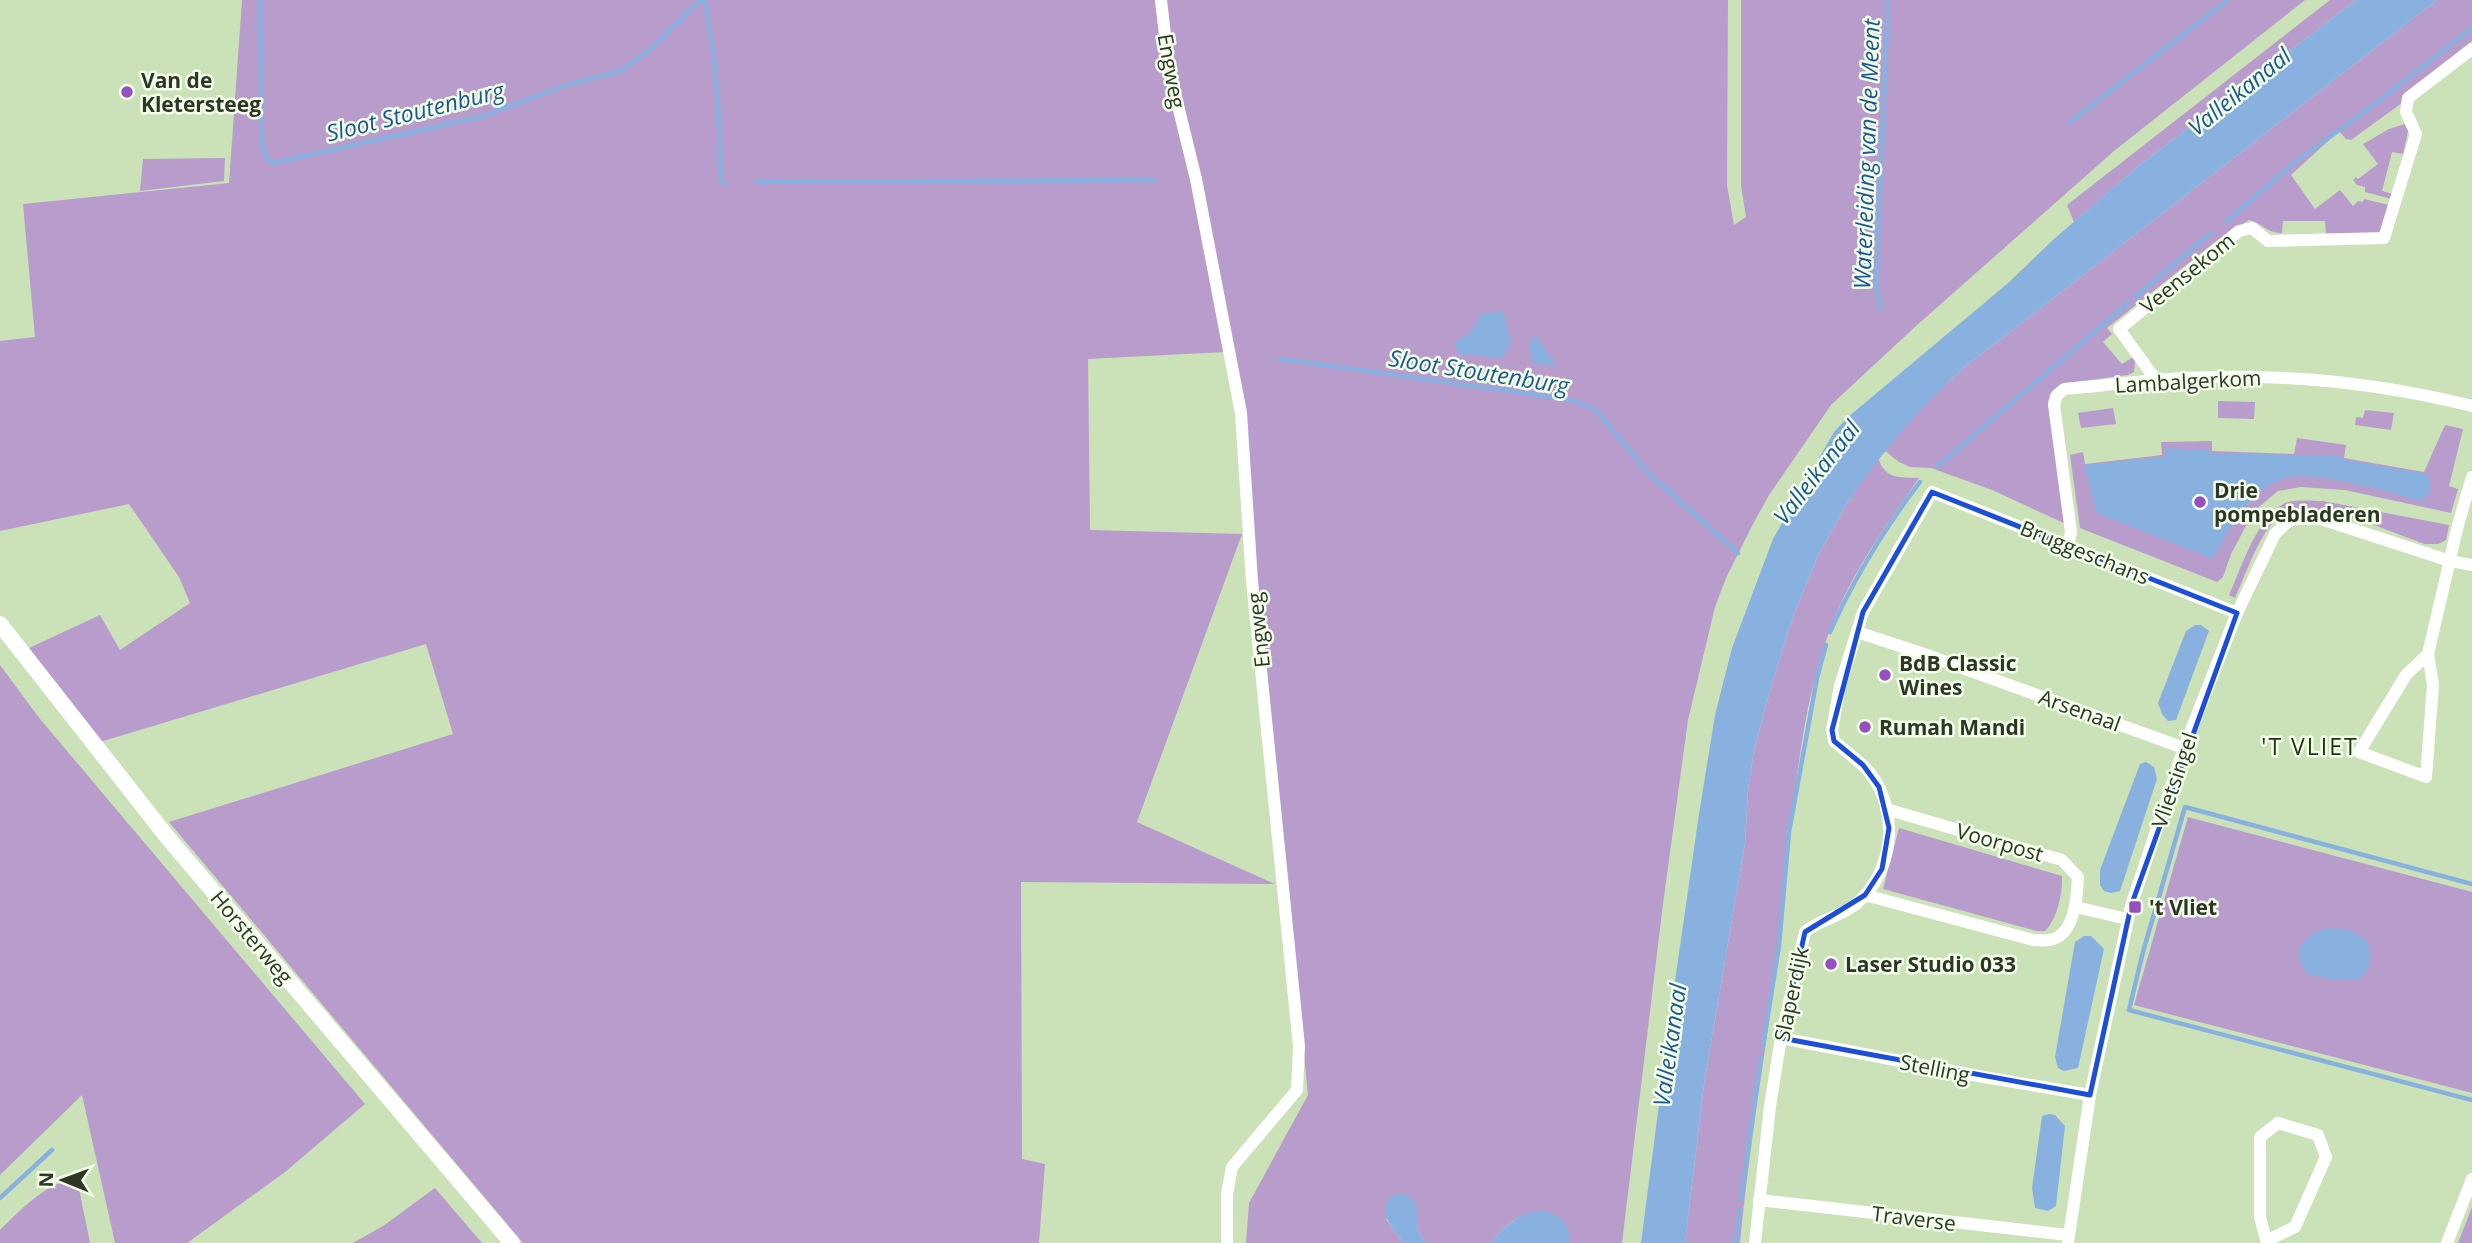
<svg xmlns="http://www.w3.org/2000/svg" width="2472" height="1243" viewBox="0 0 2472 1243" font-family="'Open Sans',sans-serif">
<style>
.green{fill:#b89ccc}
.water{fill:#88b1df}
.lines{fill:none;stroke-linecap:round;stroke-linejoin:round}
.stream{stroke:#88b1df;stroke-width:4.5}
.minor{stroke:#fff;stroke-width:12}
.tertiary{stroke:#fff;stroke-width:16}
.marked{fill:none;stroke:#1d4ed8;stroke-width:5;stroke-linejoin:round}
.poi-dot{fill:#974ec1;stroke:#f3feea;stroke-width:2.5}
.labels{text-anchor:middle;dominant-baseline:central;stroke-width:5;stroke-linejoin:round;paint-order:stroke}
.street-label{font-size:21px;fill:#2e3626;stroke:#f3feea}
.poi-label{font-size:21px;font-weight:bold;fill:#2e3626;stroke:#f3feea;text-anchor:start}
.water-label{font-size:23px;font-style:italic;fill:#1c578f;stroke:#f3feea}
.neighbourhood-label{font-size:23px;letter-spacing:2px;fill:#233412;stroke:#f3feea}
</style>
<rect width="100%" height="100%" fill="#cbe2b9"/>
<g class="green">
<path d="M242 0H1155L1161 50 1187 163 1225 352 1088 359 1090 530 1242 534 1137 822 1275 884 1021 882 1022 1159 1045 1164 1039 1243H523L169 822 453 734 426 644 100 742 27 649 100 615 120 650 190 603 179 577 129 504 0 531V341L35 337 23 204 229 183Z"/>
<path d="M1165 0H1728L1727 185 1734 225 1746 217 1741 186V0H2305L2114 151 1916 326 1831 405 1769 495 1753 524 1726 578 1715 607 1688 720 1663 904 1622 1243H1569V1232L1548 1212C1519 1212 1509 1221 1491 1243H1425L1418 1231 1416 1217 1386 1219 1403 1243H1246L1249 1203 1308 1095 1246 468 1209 220 1175 67Z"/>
<path d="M2330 0H2356L2141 164 2074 222 2067 205Z"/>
<path d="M2437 0H2472V41L2408 91 2402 103 2351 140 2346 139 2339 131 2291 175 2315 209 2340 190 2353 206 2358 201 2363 202 2364 199 2389 205 2382 229 2378 233 2326 234 2325 221H2283L2282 233C2266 233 2263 223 2249 220L2215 242 2107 328 2112 334 2103 342 2122 364 2133 357 2135 361 2134 372 2128 375 2060 384 2050 394 2048 402 2066 524 1992 490 1931 468 1910 467 1899 462 1884 450 1923 405 1966 366Z"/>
<path d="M2405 124 2408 131 2403 154 2392 152 2382 191 2393 194 2392 199 2365 192V187L2357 185 2353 180 2356 177 2358 179 2378 164 2363 144 2389 129Z"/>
<path d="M225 158 224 181 140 191 143 159Z"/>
<path d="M2218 401 2255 402 2254 419 2218 418Z"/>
<path d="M2113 408 2116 424 2081 428 2078 413Z"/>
<path d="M2365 410 2394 413 2391 430 2355 425 2356 417 2363 418Z"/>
<path d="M2445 425 2463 429 2449 486 2458 489 2451 513 2345 490 2301 487 2278 491 2254 511 2231 554 2223 577 2217 582 2080 528 2070 455 2083 452 2085 464 2162 455 2161 442 2212 441V451L2294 454 2297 438 2346 445 2344 458 2424 472Z"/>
<path d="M1878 458C1886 480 1899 477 1919 478 1887 525 1853 570 1832 624 1797 716 1792 824 1782 921 1770 1029 1750 1135 1740 1243H1685L1704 1084 1745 843 1748 790 1754 750 1771 687 1794 614 1817 558 1848 501 1853 498V494Z"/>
<path d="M2323 501 2449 525 2446 540 2438 544H2425C2388 532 2301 488 2271 525 2256 543 2245 576 2235 598L2229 595C2242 567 2256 518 2285 503 2295 499 2312 501 2323 501Z"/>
<path d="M0 665 40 719 365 1104 285 1172 187 1243H115L82 1095 0 1175Z"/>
<path d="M2188 817 2472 892V1093L2134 1005Z"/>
<path d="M1899 828 2062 876C2063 892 2057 920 2045 931H2037L1883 889Z"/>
<path d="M73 1180 78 1184 90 1243H0V1230C20 1211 45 1183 73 1180Z"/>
<path d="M435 1188 482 1243H353L383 1226Z"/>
<path d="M2472 1207V1243H2458Z"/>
</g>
<g class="water">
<path d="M2356 0H2437L1966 366C1922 404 1887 447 1853 494V498L1848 501 1817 558 1794 614 1771 687 1754 750 1748 790 1745 843 1704 1084 1685 1243H1641L1675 981 1699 814 1715 715 1732 648 1773 539 1834 432 1848 417 2007 284 2054 239 2141 164Z"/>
<path d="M1503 311 1511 343 1503 358 1458 354 1454 343 1472 331 1481 314Z"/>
<path d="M1535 335 1556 365 1533 364 1529 345Z"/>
<path d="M2165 448 2208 450 2212 453 2339 456 2344 460 2421 473 2430 477V493L2420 501C2389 492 2311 468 2282 479 2247 493 2230 527 2213 559L2097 513 2084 465 2165 457Z"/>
<path d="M2195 625H2201L2209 631 2176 720 2168 721 2162 714 2158 703 2186 631Z"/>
<path d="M2146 762 2154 767 2157 779 2120 891 2111 893 2104 891 2100 885V870L2140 764Z"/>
<path d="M2329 928 2348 930 2367 940C2373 958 2372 966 2358 980H2333L2308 974C2288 952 2305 932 2329 928Z"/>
<path d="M2084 936H2091L2104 949 2078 1068 2064 1071 2058 1068 2055 1057 2075 942Z"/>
<path d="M2049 1114 2055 1115 2065 1126 2056 1206 2048 1211 2035 1208 2032 1188 2042 1116Z"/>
<path d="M1401 1193 1409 1196 1416 1202 1418 1231 1425 1243H1403C1393 1227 1379 1217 1389 1198Z"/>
<path d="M1532 1212H1548L1562 1218 1569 1232V1243H1491C1503 1228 1514 1217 1532 1212Z"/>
</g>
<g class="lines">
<g class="stream">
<path d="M260 0 262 145 267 159 273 163 480 117 570 84 621 71 652 48 700 0"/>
<path d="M701 0 704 1C718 60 719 122 721 182L725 183"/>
<path d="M2070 122 2228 0"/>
<path d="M756 182 1153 180"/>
<path d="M2227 221 2294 163 2375 104 2472 28"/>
<path d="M2135 297 2211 233"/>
<path d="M1881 309 1876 287 1888 0"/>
<path d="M1280 359 1524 393 1574 401 1596 410 1649 474 1738 553"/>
<path d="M1938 466 2128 303"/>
<path d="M1830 632C1854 578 1884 529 1920 482"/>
<path d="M2472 884 2185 807 2143 952 2129 1010 2472 1100"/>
<path d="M1763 1046 1779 946 1789 832 1817 678 1826 645"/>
<path d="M0 1198 52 1150"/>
<path d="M1741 1199 1761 1057"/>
<path d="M1736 1243 1740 1209"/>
</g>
<g class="minor">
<path d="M1161 0 1169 69 1196 179 1241 413 1252 581 1299 1046 1297 1090 1232 1167 1227 1194V1243"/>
<path d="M2156 380 2119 329 2239 231 2252 228 2268 241 2384 238 2416 134 2406 112 2408 98 2472 49"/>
<path d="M2068 545 2071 532 2054 405 2057 395 2065 389C2115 385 2164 377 2214 377 2301 375 2387 385 2472 406"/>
<path d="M1857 632 1924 654 2184 748"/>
<path d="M2428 654 2406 675 2359 752 2426 777 2433 685 2428 654 2458 525 2472 477"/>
<path d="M1865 895 2033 940C2038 940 2044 941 2050 940 2075 935 2077 897 2078 877L2062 860 1886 809"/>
<path d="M2076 907 2127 919"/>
<path d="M1781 1038 1978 1076 2090 1095"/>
<path d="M1759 1200 2068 1235"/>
<path d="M1755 1243 1770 1106 1781 1038 1805 932C1816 921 1840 917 1856 904 1894 872 1900 812 1870 773 1859 760 1846 752 1834 741L1832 730 1840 686 1863 612 1932 492 2237 613"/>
<path d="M2068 1243 2090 1095 2131 906 2184 748 2237 613 2275 534 2286 523 2294 519H2321L2450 561 2472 565"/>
<path d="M2267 1243 2260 1217V1137L2278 1123 2318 1135 2326 1157 2295 1227 2268 1240"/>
<path d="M2447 1243 2472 1179"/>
</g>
<path class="tertiary" d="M0 624 168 838 512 1243"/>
</g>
<path class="marked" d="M1932 492 2237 613 2131 906 2090 1095 1781 1038 1805 932 1865 895 1882 869 1889 828 1879 787 1863 765 1834 741 1832 730 1863 612Z"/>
<g class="poi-dot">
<circle cx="127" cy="92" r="7"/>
<circle cx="2200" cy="502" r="7"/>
<circle cx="1885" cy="675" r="7"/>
<circle cx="1865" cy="727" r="7"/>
<rect x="2128" y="900" width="14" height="14" rx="3.5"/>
<circle cx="1831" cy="964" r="7"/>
</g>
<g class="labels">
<g class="street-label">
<text transform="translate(1172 71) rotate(80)">Engweg</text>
<text transform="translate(2187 273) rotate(-39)">Veensekom</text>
<text transform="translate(2188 381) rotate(-3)">Lambalgerkom</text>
<text transform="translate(2085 552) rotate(22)">Bruggeschans</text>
<text transform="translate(1258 630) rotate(-96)">Engweg</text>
<text transform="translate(2080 710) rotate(20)">Arsenaal</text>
<text transform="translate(2174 780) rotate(-71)">Vlietsingel</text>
<text transform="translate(2000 842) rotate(16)">Voorpost</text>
<text transform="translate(252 937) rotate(50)">Horsterweg</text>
<text transform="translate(1791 994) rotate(-78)">Slaperdijk</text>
<text transform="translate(1935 1068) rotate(11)">Stelling</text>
<text transform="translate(1914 1218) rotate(7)">Traverse</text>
</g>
<g class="poi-label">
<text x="141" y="80">Van de<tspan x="141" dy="24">Kletersteeg</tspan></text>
<text x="2214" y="490">Drie<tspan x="2214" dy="24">pompebladeren</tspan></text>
<text x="1899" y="663">BdB Classic<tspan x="1899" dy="24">Wines</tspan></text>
<text x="1879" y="727">Rumah Mandi</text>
<text x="2149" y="907">'t Vliet</text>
<text x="1845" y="964">Laser Studio 033</text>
</g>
<g class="water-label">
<text transform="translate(2239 91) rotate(-39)">Valleikanaal</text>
<text transform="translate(415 111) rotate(-14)">Sloot Stoutenburg</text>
<text transform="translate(1866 154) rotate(-88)">Waterleiding van de Meent</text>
<text transform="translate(1479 371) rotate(9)">Sloot Stoutenburg</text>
<text transform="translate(1816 472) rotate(-52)">Valleikanaal</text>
<text transform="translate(1669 1045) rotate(-82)">Valleikanaal</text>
</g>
<g class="neighbourhood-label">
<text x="2310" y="746">'T VLIET</text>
</g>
</g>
<g transform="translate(63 1180) rotate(271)" stroke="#f3feea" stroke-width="5" paint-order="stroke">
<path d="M0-5L12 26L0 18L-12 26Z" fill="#2e3626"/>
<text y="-10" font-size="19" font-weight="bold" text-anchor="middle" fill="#2e3626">N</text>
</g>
</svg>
